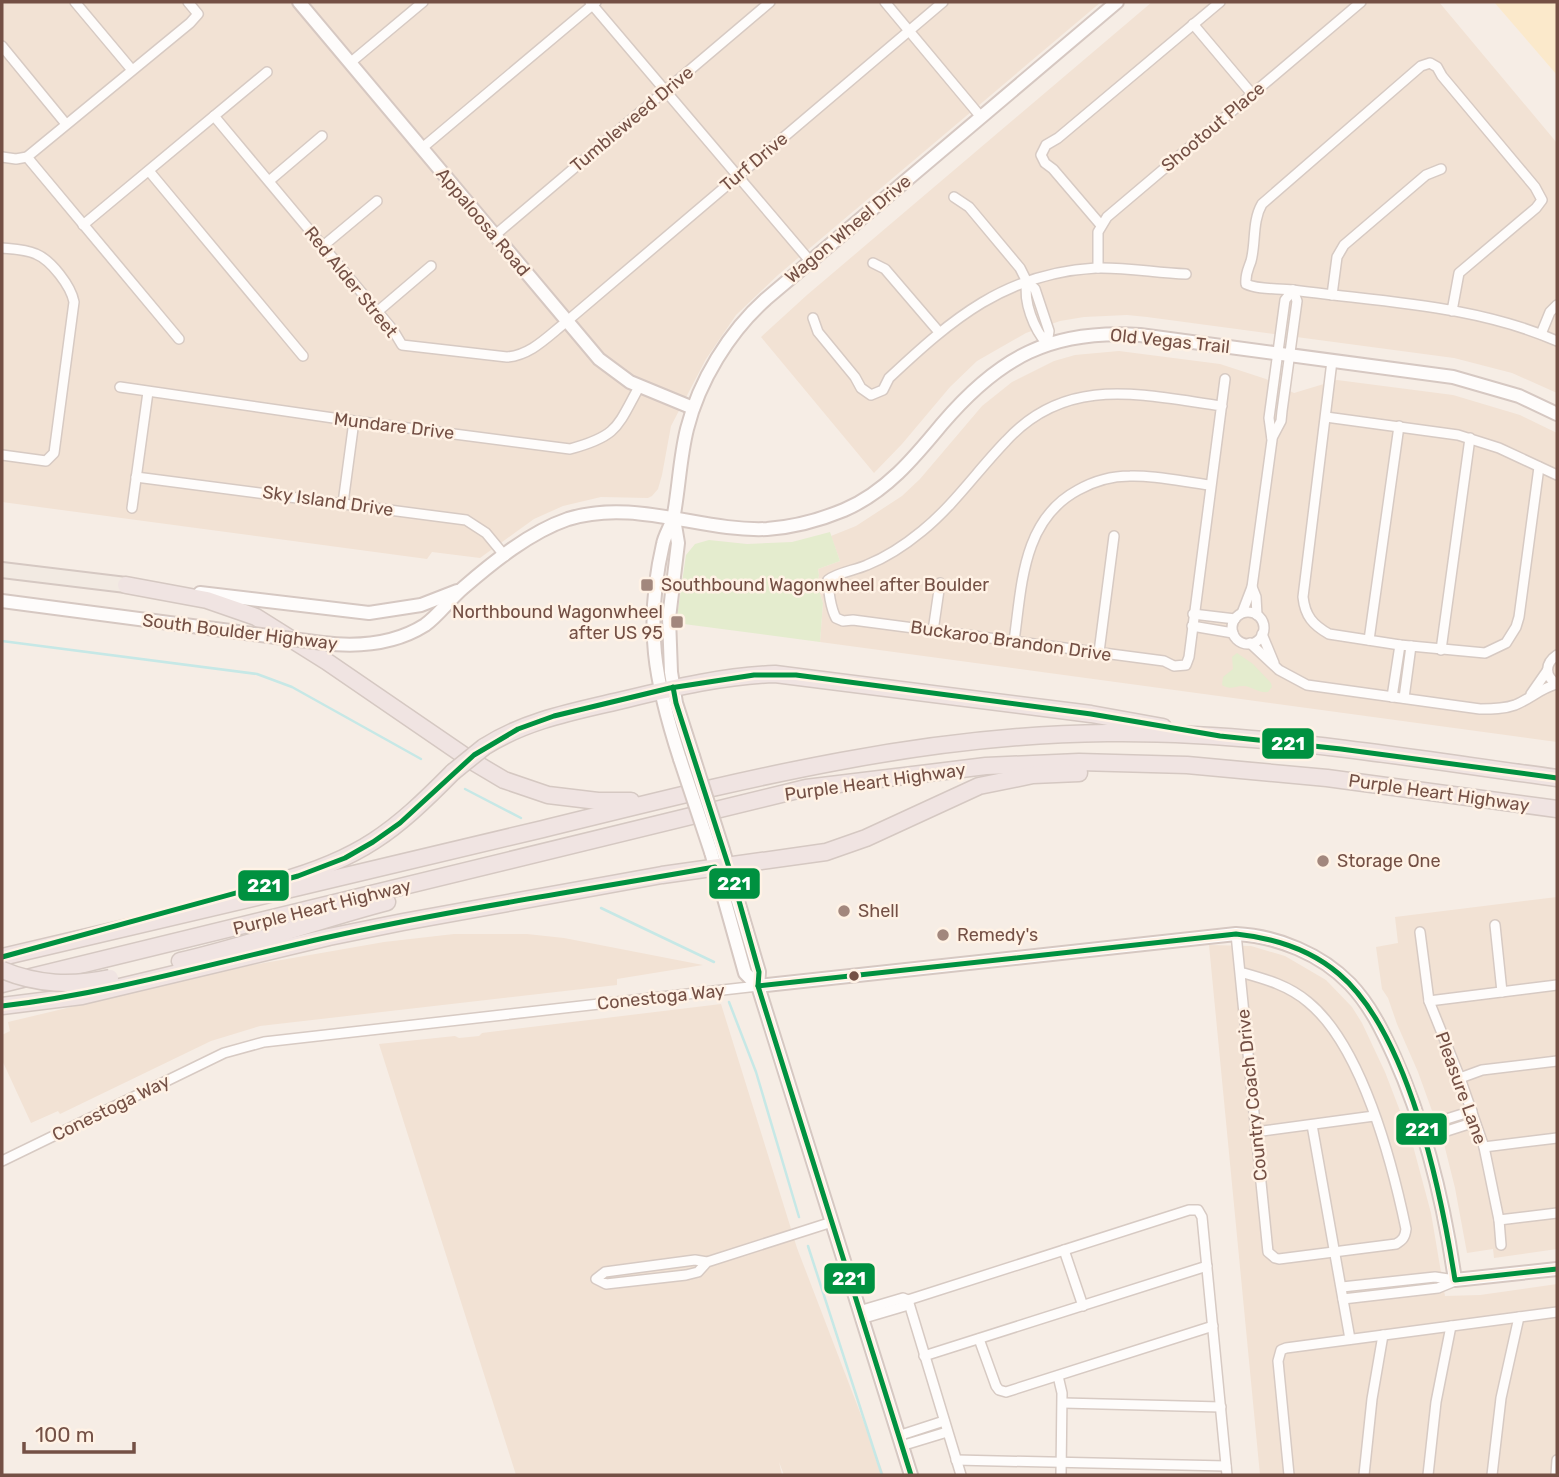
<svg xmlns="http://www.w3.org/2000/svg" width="1559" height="1477" viewBox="0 0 1559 1477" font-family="Rubik,sans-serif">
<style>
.residential{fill:#f2e2d4}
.green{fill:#e4ecce}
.sand{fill:#fbe9cb}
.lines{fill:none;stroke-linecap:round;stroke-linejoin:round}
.stream{stroke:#c6e8e6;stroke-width:2.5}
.street-casing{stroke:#d7cac3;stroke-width:12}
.secondary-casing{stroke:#d6c8c2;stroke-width:16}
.primary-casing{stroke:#d5c8c2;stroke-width:18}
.highway-casing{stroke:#d5c8c2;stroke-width:19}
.street{stroke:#fefcfb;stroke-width:9}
.secondary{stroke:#fefcfb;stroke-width:12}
.primary{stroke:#f2eae2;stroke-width:14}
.highway{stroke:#f0e4e2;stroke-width:16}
.secondary-bridge-casing{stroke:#d6c8c2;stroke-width:16;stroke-linecap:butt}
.highway-bridge-casing{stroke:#d5c8c2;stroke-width:19;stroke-linecap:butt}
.secondary-bridge{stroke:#fefcfb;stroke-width:12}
.highway-bridge{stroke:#f0e4e2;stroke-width:16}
.bus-1-casing{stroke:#fff2e5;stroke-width:10}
.bus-1{stroke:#009140;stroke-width:5}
.poi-dot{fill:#a2877d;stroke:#fff2e5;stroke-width:2.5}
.bus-dot{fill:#745045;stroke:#fff2e5;stroke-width:2.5}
.labels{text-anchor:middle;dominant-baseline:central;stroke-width:5;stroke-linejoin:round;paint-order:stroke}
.street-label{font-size:18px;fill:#745045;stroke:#fff2e5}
.poi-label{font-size:18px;fill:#745045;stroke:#fff2e5;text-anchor:start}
.line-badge{stroke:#fff2e5;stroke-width:2.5}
.badge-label{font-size:19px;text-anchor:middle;font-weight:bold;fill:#fff}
</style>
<rect width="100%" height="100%" fill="#f6ede5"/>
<g class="residential">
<path d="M2 2H1101L778 275 736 315 706 359 671 426 662 475 658 489 652 496 648 498 601 497 563 506 534 519 480 558 432 552 427 559 2 502Z"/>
<path d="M1152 2H1439L1557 143V393L1512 373 1454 358 1147 317 1127 315 1084 317 1060 321 1026 333 977 361 950 387 902 444 874 473 761 337 807 295Z"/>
<path d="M1119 351 1220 364 1266 379 1294 393 1337 380 1453 395 1520 415 1557 433V742L820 642 823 603 817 585 819 575 818 569 840 561 831 536 856 526 902 496 920 479 982 406 1012 382 1054 361 1075 355Z"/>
<path d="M1557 897V1249L1494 1258 1493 1249 1467 1253 1455 1188 1444 1144 1418 1072 1397 1024 1388 998 1382 989 1376 947 1398 943 1395 917Z"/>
<path d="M454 934H527L564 938 703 965 617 979V985L260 1026 211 1041 60 1114 58 1111 31 1123 2 1060V1035L10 1031 8 1022 235 968 384 942Z"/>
<path d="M1209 945 1251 946 1285 956 1326 980 1352 1007 1362 1023 1385 1072 1412 1142 1431 1213 1445 1296 1480 1295 1557 1284V1475H1260Z"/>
<path d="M721 1004 797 1248 884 1475H784L779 1462 782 1475H516L379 1044 455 1036 459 1038 479 1036 482 1033Z"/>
</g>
<g class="green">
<path d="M830 532 840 561 818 569 819 575 817 585 823 603 820 642 676 623 686 555 695 544 709 540 747 544 792 542Z"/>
<path d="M1237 653 1253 664 1271 683 1272 687 1268 692C1259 693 1254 688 1245 686 1235 685 1231 691 1222 685L1223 677 1233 669 1232 657Z"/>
</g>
<path class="sand" d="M1494 2H1557V75Z"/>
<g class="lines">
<g class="stream">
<path d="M2 641 257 674 292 687 421 759"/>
<path d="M465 789 521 818"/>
<path d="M601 908 714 962"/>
<path d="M729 1002 756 1072 799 1217"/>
<path d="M808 1246 882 1475"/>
</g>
<g class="street-casing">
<g id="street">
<path d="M75 2 132 70"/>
<path d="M590 2 810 261"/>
<path d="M885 2 981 117"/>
<path d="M1193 24 1252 94"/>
<path d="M2 46 66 124"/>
<path d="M350 63 423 2"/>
<path d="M214 116 393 330 402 345 507 357C531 355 547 337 566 322L943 2"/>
<path d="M421 149 596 2"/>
<path d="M2 157 16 159 27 157 190 23 198 14 188 2"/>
<path d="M27 157 179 339"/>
<path d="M149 171 303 356"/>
<path d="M269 181 322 136"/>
<path d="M954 197 969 207 1020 268 1027 282 1035 289 1049 331 1047 344"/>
<path d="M1100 224 1053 169 1045 163 1041 155 1046 145 1058 138 1220 2"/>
<path d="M83 225 267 72"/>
<path d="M494 236 770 2"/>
<path d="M323 246 377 201"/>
<path d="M2 248C13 249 25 249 36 254 51 260 71 286 74 302L54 453 46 461 2 455"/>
<path d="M873 263 885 269 939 332"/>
<path d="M1098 268V232L1107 217 1361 2"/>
<path d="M1027 282C1023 302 1034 329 1047 344"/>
<path d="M1332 295 1337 257 1344 245 1426 175 1441 169"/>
<path d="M1452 311 1459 273 1536 208 1542 200 1535 187 1442 76 1437 67 1430 63 1421 66 1262 204C1252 221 1256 243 1251 261 1248 270 1245 274 1246 284 1259 290 1277 288 1293 290 1381 302 1475 305 1557 341"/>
<path d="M377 312 431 266"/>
<path d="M813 318 818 332 855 377 861 388 871 395 883 390 889 378C952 319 1005 273 1096 268 1126 267 1156 273 1186 274"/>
<path d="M1541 334 1550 312 1557 305"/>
<path d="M1332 361 1303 597C1305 616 1313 625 1329 634L1400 645 1485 653 1506 643 1516 627 1519 617 1539 467"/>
<path d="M120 387 354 421 570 449C618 436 617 427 639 387"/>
<path d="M1222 406C1142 395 1067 374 1006 441 977 471 954 505 922 531 905 545 887 557 867 565 856 570 836 573 828 580 828 590 831 609 836 618L843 621 853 620 1164 661 1174 666 1186 665 1189 657 1225 379"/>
<path d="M1326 417 1458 435 1499 448 1557 475"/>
<path d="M1272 438 1281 421 1282 411 1297 301 1293 290"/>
<path d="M136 477 466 520 486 533 505 556"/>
<path d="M343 503 354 421"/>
<path d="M132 508 148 392"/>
<path d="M1252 587 1256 597 1257 615"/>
<circle cx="1248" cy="628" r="16"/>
<path d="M1242 613 1252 587 1272 440 1269 418 1285 300 1293 290"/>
<path d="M1193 614 1235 619"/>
<path d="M1192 626 1233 633"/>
<path d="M933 631 940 583"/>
<path d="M1262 634 1274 663"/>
<path d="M1369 640 1399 426"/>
<path d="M1014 641C1022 585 1022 520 1078 490 1094 481 1112 476 1130 476 1156 475 1184 482 1210 485"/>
<path d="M1250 643 1279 670 1307 685 1480 709C1492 709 1504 709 1515 705 1530 699 1541 688 1557 684"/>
<path d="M1441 650 1470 438"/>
<path d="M1099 652 1114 536"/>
<path d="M1557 655C1545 663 1544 676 1557 684"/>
<path d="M1531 694 1547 671"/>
<path d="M1392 697 1400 645"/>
<path d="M1404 698 1411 646"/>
<path d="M1495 925 1502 992"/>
<path d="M1420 932 1429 1001 1460 1078 1484 1147 1499 1220 1501 1245"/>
<path d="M1236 934 1268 1252 1275 1258 1279 1259 1396 1244C1403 1240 1405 1237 1406 1229 1392 1162 1362 1046 1308 1002 1288 985 1265 979 1240 972"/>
<path d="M1429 1001 1557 985"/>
<path d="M1460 1078 1482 1070 1557 1061"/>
<path d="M1312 1125 1350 1339"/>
<path d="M1421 1127 1472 1111"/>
<path d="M1255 1132 1374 1116"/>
<path d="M1425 1138 1475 1122"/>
<path d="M1484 1147 1557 1138"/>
<path d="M2 1161 224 1053 264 1042 758 986"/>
<path d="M1499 1220 1557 1213"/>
<path d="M1064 1250 1083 1306"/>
<path d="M707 1262 698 1272 686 1275 606 1284 596 1279 605 1272 695 1260 707 1262 832 1222"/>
<path d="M1342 1287 1435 1277 1455 1280"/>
<path d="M1343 1299 1438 1288 1455 1281"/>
<path d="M908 1300 961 1475"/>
<path d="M859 1311 903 1298 908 1300 1189 1210H1198L1202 1217 1227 1475"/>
<path d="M861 1319 905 1306 908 1300"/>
<path d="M979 1339 996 1386 999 1390 1006 1392 1213 1326"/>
<path d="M924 1356 1207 1266"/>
<path d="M1058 1376 1062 1393 1061 1475"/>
<path d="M1063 1403 1221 1407"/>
<path d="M898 1436 944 1421"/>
<path d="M901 1446 947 1432"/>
<path d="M956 1460 1226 1466"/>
<path d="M1289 1475 1278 1361 1281 1350 1286 1348 1557 1312"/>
<path d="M1364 1475 1372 1399 1383 1335"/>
<path d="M1428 1475 1436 1402 1451 1326"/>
<path d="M1492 1475 1501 1398 1519 1317"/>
<path d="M1556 1475 1557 1460"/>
</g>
</g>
<g class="secondary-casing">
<g id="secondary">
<path d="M299 2 599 359 630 382 693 408"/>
<path d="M674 519 678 543 669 618 671 672 676 703 693 756"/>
<path d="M200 593 369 613 421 605 457 591"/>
<path d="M2 601 253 634"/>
<path d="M323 643C357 647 395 644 425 625 439 615 449 600 463 588 493 562 530 532 568 519 635 498 701 532 767 529 794 527 820 520 844 510 886 492 914 458 942 424 999 357 1051 329 1140 335L1453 377 1519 396 1557 414"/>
<path d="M680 759C655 682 644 626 663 544 665 534 672 525 674 514 679 486 680 457 687 429 699 381 729 332 766 299L1117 2"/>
<path d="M723 850 759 972 758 986 911 1475"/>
<path d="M711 852 745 973 758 986"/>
<path d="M758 986 1236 934C1277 936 1321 954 1350 984 1370 1005 1382 1030 1394 1056 1426 1127 1444 1203 1455 1280L1557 1269"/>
</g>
</g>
<g class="primary-casing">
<path id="primary" d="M2 570 126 585"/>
</g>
<g class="highway-casing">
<g id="highway">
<path d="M126 585 207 600 256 617 326 661 472 761 504 780 548 795 598 801H631"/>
<path d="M484 747C528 719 577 711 627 699 676 687 725 676 775 674L1091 714 1163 727"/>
<path d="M277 882C360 859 394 832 453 772"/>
<path d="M2 957C182 915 363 872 543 829 731 783 912 735 1107 733 1258 731 1408 758 1557 778"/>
<path d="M180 961C250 945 318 920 387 902"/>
<path d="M2 984 806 788 986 766 1079 762 1187 765 1327 778 1557 809"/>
<path d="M2 1006 82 996 329 937 403 922 662 875 826 852 866 838 979 786 1033 775 1079 773"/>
</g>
</g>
<use href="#street" class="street"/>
<use href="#secondary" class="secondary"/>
<use href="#primary" class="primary"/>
<use href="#highway" class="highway"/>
<g class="secondary-bridge-casing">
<g id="secondary-bridge">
<path d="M253 634 323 643"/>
<path d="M693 756 723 850"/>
<path d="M680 759 711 852"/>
</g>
</g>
<g class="highway-bridge-casing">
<g id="highway-bridge">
<path d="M453 772 484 747"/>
<path d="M2 970C38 985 72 986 110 978"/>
</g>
</g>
<use href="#secondary-bridge" class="secondary-bridge"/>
<use href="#highway-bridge" class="highway-bridge"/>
<g class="bus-1-casing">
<g id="bus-1">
<path d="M673 687 676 703 734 883 759 972 758 986 911 1475"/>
<path d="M2 957 298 876 345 858 373 842 400 823 474 755 518 729 554 716 670 688 754 675H796L1091 714 1220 736 1341 749 1557 778"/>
<path d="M758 986 1236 934C1274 938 1310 949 1339 974 1409 1033 1441 1192 1455 1280L1557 1269"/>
<path d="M2 1006C113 993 220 961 329 937 456 909 586 890 715 867"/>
</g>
</g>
<use href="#bus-1" class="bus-1"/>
</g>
<g class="poi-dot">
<rect x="640" y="578" width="14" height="14" rx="3.5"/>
<rect x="670" y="615" width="14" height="14" rx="3.5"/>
<circle cx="1323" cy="861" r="7"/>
<circle cx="844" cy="911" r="7"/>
<circle cx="943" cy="935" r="7"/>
</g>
<circle class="bus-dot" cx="854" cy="976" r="6"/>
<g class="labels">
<g class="street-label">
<text transform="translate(632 119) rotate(-40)">Tumbleweed Drive</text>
<text transform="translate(1213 127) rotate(-40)">Shootout Place</text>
<text transform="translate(754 162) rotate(-40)">Turf Drive</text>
<text transform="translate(483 222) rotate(50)">Appaloosa Road</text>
<text transform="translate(848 229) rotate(-40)">Wagon Wheel Drive</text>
<text transform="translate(351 282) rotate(51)">Red Alder Street</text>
<text transform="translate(1170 341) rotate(6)">Old Vegas Trail</text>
<text transform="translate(394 426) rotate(7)">Mundare Drive</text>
<text transform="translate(328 501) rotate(8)">Sky Island Drive</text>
<text transform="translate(240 632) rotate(7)">South Boulder Highway</text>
<text transform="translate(1011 641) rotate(8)">Buckaroo Brandon Drive</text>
<text transform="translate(875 782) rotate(-8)">Purple Heart Highway</text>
<text transform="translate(1439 793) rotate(8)">Purple Heart Highway</text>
<text transform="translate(322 907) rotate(-14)">Purple Heart Highway</text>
<text transform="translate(661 997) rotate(-6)">Conestoga Way</text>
<text transform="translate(1461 1088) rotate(70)">Pleasure Lane</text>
<text transform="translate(1252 1095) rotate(-96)">Country Coach Drive</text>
<text transform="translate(111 1108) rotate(-26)">Conestoga Way</text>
</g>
<g class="poi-label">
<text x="661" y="585">Southbound Wagonwheel after Boulder</text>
<text x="663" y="612" text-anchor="end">Northbound Wagonwheel<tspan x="663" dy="21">after US 95</tspan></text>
<text x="1337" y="861">Storage One</text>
<text x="858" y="911">Shell</text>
<text x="957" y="935">Remedy's</text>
</g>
</g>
<g class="line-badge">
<rect x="1261" y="727" width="54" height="33" rx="7" fill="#009140"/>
<rect x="708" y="867" width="53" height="33" rx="7" fill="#009140"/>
<rect x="237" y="869" width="53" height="33" rx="7" fill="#009140"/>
<rect x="1395" y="1112" width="53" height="34" rx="7" fill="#009140"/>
<rect x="823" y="1262" width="53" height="33" rx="7" fill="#009140"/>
</g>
<g class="badge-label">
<text x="1288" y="750">221</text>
<text x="734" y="890">221</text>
<text x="264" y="892">221</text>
<text x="1422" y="1136">221</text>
<text x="849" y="1285">221</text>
</g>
<rect width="1559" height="1477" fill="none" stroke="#745045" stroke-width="7"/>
<path d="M24 1442v10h110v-10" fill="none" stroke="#745045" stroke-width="3.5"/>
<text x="35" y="1442" font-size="21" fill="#745045" stroke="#fff2e5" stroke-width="5" paint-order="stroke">100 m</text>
</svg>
